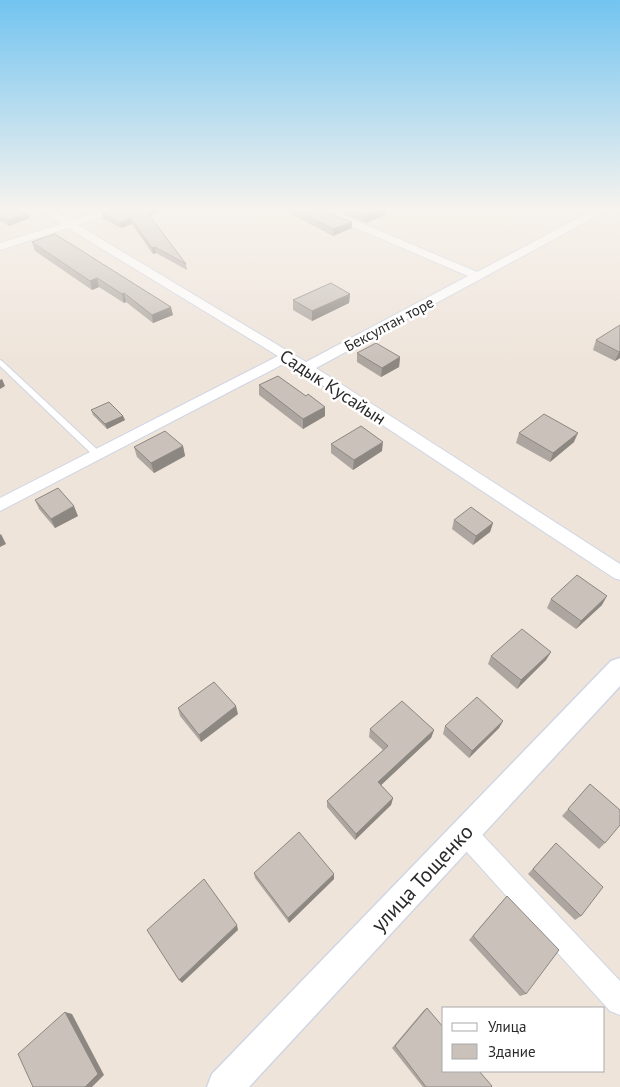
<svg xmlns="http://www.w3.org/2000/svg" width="620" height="1087" viewBox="0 0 620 1087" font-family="'PT Sans',sans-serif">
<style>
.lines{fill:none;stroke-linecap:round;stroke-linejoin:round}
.service-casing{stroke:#cfd5e4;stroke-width:2}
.minor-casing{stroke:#cfd5e4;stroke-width:2}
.tertiary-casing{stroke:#cfd5e4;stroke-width:3}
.service{fill:#fff;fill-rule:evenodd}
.minor{fill:#fff;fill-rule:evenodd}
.tertiary{fill:#fff;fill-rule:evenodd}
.wall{fill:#ada6a0}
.shaded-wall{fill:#8d8782}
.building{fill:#c9c1ba;stroke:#8d8782}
.labels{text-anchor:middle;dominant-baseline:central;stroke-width:5;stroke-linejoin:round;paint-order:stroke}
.far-street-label{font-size:15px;fill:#2a2a2a;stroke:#fff}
.street-label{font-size:18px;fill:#2a2a2a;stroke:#fff}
.near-street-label{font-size:21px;fill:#2a2a2a;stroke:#fff}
</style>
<rect width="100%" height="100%" fill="#eee4da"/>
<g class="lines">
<g class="service-casing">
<path id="service" d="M0 360 2 361 101 453 102 455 101 457H95L0 366Z"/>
</g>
<g class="minor-casing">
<g id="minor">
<path d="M38 208H49L71 220 110 208H124L123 210 78 225 306 362 468 276 314 210 313 208H326L477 272 597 208H609L608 210 316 368 620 564V580L614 578 287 362 0 511V498L278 356 68 228 0 250V243L61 224Z"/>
<path d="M465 821 473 825 620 981V1015L610 1011 457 841 453 833 457 825Z"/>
</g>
</g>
<g class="tertiary-casing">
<path id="tertiary" d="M620 658V686L249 1087H207L212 1074 611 661Z"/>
</g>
<use href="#service" class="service"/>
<use href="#minor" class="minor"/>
<use href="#tertiary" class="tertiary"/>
</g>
<g class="wall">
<path d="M0 208 30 218 9 226 0 221Z"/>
<path d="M279 208H319L352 228 333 236Z"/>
<path d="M330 208H386L385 215 366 223Z"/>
<path d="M102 213 150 216 186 264 187 270 156 253 153 254 132 224 121 228 103 219Z"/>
<path d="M32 242 173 315 153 323 126 302 124 303 99 287 92 290 35 251Z"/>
<path d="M350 294 349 303 312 321 293 310V300Z"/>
<path d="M620 325V358L615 361 593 350 596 340Z"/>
<path d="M357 353 400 357 399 367 381 377 357 362Z"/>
<path d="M259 385 306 396 325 416 303 429 259 395Z"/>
<path d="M91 410 123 416 125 420 107 429 93 415Z"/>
<path d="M519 433 574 442 550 462 516 443Z"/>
<path d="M331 444 382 451 353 470 331 453Z"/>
<path d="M183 446 185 456 154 473 137 457 134 447Z"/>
<path d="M35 500 78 516 55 528 39 509Z"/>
<path d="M454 520 493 523 490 532 473 545 452 529Z"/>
<path d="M551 599 602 605 576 629 547 608Z"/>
<path d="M551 652 546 660 517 689 488 664 491 656Z"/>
<path d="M178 708 238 714 201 742 180 716Z"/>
<path d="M503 721 499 728 469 758 443 734 445 726Z"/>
<path d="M370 729 434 730 431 738 381 785 393 798 391 805 355 840 327 807V801L383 750 369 737Z"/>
<path d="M590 784 605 843 599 849 562 816Z"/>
<path d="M556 843 581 916 575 920 528 874Z"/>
<path d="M254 873 334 879 289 923 255 878Z"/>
<path d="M507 896 526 994 520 996 469 940Z"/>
<path d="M427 1008 491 1087H423L392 1048 424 1010Z"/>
</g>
<g class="shaded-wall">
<path d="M155 208H168L147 217 146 211Z"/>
<path d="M386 208 385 215 366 223V216Z"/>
<path d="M28 213 30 218 9 226 7 221Z"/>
<path d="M130 218 132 224 121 228 120 223Z"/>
<path d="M352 222V228L333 236V229Z"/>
<path d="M155 247 156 253 153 254 152 248Z"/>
<path d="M97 278 99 287 92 290 90 281Z"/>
<path d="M124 293 126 302 124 303 122 294Z"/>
<path d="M350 294 349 303 312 321V311Z"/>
<path d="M171 307 173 315 153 323 152 315Z"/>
<path d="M620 351V358L615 361 619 352Z"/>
<path d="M400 357 399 367 381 377 382 368Z"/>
<path d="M2 379 5 386 0 389V380Z"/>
<path d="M325 407V416L303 429V419Z"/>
<path d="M123 416 125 420 107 429 105 424Z"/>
<path d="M578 433 574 442 550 462 553 453Z"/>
<path d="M383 442 382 451 353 470 354 460Z"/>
<path d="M183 446 185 456 154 473 151 463Z"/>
<path d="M74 506 78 516 55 528 51 519Z"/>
<path d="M493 523 490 532 473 545 476 536Z"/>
<path d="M1 534 6 544 0 547V535Z"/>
<path d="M607 596 602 605 576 629 581 621Z"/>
<path d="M551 652 546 660 517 689 521 680Z"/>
<path d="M236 706 238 714 201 742 199 735Z"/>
<path d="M503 721 499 728 469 758 472 751Z"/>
<path d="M434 730 431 738 377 789 378 782Z"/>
<path d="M393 798 391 805 355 840 356 834Z"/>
<path d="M334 874V879L289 923 288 918Z"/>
<path d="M237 925 238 930 182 983 179 980Z"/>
<path d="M65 1012 72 1014 104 1075 92 1087H85Z"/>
</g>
<g class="building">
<path d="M0 208H19L28 213 7 221 0 217Z"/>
<path d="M118 208H155L146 211 186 264 155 247 152 248 130 218 120 223 102 213Z"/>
<path d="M292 208H319L352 222 333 229Z"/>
<path d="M346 208H386L366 216Z"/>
<path d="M55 234 171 307 152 315 124 293 122 294 97 278 90 281 32 242Z"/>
<path d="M331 283 350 294 312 311 293 300Z"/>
<path d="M620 325V351L619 352 596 340Z"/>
<path d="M376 343 400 357 382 368 357 353Z"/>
<path d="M278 376 306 396 308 394 325 407 303 419 259 385Z"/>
<path d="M109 402 123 416 105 424 91 410Z"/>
<path d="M544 414 578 433 553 453 519 433Z"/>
<path d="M361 426 383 442 354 460 331 444Z"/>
<path d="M165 431 183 446 151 463 134 447Z"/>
<path d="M58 488 74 506 51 519 35 500Z"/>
<path d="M471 507 493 523 476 536 454 520Z"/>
<path d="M577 575 607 596 581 621 551 599Z"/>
<path d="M522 629 551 652 521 680 491 656Z"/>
<path d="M214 682 236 706 199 735 178 708Z"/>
<path d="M477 697 503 721 472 751 445 726Z"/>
<path d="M402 701 434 730 378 782 393 798 356 834 327 801 388 746 370 729Z"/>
<path d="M590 784 620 810V825L605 843 568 809Z"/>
<path d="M299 832 334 874 288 918 254 873Z"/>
<path d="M556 843 603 887 581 916 533 869Z"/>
<path d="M204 879 237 925 179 980 147 930Z"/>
<path d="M507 896 559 950 526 994 473 936Z"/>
<path d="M427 1008 444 1028V1071H479L492 1086 491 1087H426L395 1046Z"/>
<path d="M65 1012 98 1074 85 1087H33L18 1054Z"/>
</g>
<linearGradient id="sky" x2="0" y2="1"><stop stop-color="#72c4f0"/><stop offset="0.58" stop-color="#f7f3ee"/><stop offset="1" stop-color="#f7f3ee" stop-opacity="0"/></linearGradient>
<rect width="620" height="360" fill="url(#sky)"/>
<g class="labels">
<g class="far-street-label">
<text transform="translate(389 324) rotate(-28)">Бексултан торе</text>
</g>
<g class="street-label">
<text transform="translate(333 387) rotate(33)">Садык Кусайын</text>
</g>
<g class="near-street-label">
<text transform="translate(422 878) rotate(-47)">улица Тощенко</text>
</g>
</g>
<rect x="442" y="1007" width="162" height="65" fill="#ffffff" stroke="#aaaaaa"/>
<rect x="452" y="1023" width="25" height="8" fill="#ffffff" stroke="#aaaaaa"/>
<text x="488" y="1032" font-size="15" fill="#2a2a2a">Улица</text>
<rect x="452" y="1044" width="25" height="15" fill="#c9c1ba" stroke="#aaaaaa"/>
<text x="488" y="1057" font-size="15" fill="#2a2a2a">Здание</text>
</svg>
